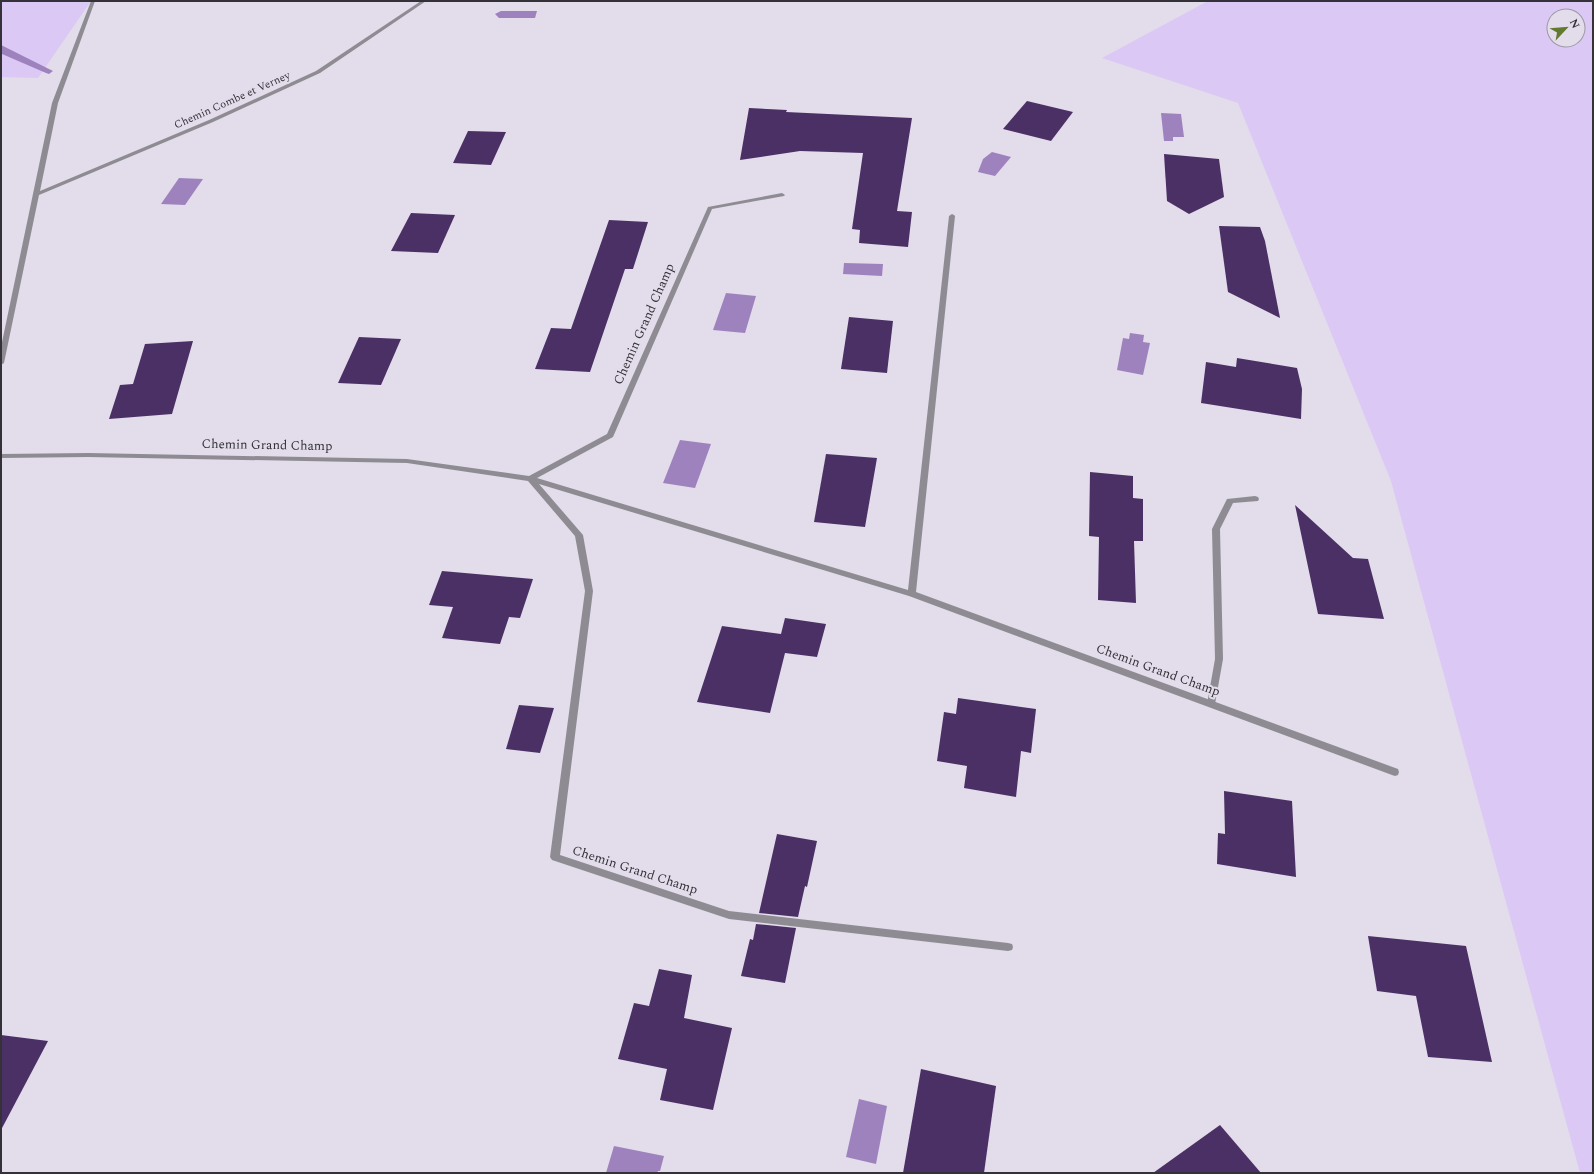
<svg xmlns="http://www.w3.org/2000/svg" width="1594" height="1174" viewBox="0 0 1594 1174" font-family="Spectral,serif">
<style>
.green{fill:#dcc8f5;fill-rule:evenodd}
.water{fill:#9e82be}
.lines{fill:none;stroke-linecap:round;stroke-linejoin:round}
.stream{fill:#9e82be;fill-rule:evenodd}
.building{fill:#4b3066}
.lane{fill:#8e8c92;fill-rule:evenodd}
.street{fill:#8e8c92;fill-rule:evenodd}
.labels{text-anchor:middle;dominant-baseline:central;stroke-width:4;stroke-linejoin:round;paint-order:stroke}
.far-street-label{font-size:11px;fill:#343238;stroke:#e2dceb}
.street-label{font-size:13px;fill:#343238;stroke:#e2dceb}
</style>
<rect width="100%" height="100%" fill="#e2dceb"/>
<g class="green">
<path d="M1 1H91L38 78 1 77Z"/>
<path d="M1208 1H1593V1173H1580L1391 481 1238 103 1102 58ZM1554 16H1578V40H1554Z"/>
</g>
<g class="water">
<path d="M501 11H537L535 18H499L495 14Z"/>
<path d="M1161 113 1181 114 1184 137H1173V141H1164Z"/>
<path d="M992 152 1011 157 995 176 978 172 983 159Z"/>
<path d="M179 178 203 179 185 205 161 204Z"/>
<path d="M844 263 883 264 882 276 843 274Z"/>
<path d="M726 293 756 296 745 333 713 330Z"/>
<path d="M1130 333 1144 335 1143 342 1150 343 1143 375 1117 370 1123 338 1129 339Z"/>
<path d="M680 440 711 444 695 488 663 483Z"/>
<path d="M859 1099 887 1106 876 1164 846 1157Z"/>
<path d="M614 1146 664 1156 660 1171H658L657 1173H606Z"/>
</g>
<g class="lines">
<path class="stream" d="M1 45 53 71 49 74 46 73 2 54Z"/>
</g>
<g class="building">
<path d="M1027 101 1073 112 1051 141 1003 129Z"/>
<path d="M749 108 787 110 786 112 912 118 897 211 912 212 908 247 859 243 860 230 852 229 863 153 800 151 740 160Z"/>
<path d="M468 131 506 132 491 165 453 163Z"/>
<path d="M1164 154 1219 159 1224 197 1189 214 1167 201Z"/>
<path d="M411 213 455 215 438 253 391 251Z"/>
<path d="M609 220 648 222 633 269H625L590 372 535 369 551 328 571 329Z"/>
<path d="M1219 226 1260 227 1265 241 1280 318 1228 292Z"/>
<path d="M849 317 893 321 887 373 841 369Z"/>
<path d="M359 337 401 339 381 385 338 383Z"/>
<path d="M193 341 172 414 109 419 120 385 133 384 145 344Z"/>
<path d="M1237 358 1297 368 1302 389 1301 419 1201 403 1206 362 1236 367Z"/>
<path d="M826 454 877 458 865 527 814 522Z"/>
<path d="M1090 472 1133 476V498L1143 499V541H1134L1136 603 1098 600 1099 537 1089 536Z"/>
<path d="M1295 505 1353 558 1368 559 1384 619 1318 614Z"/>
<path d="M442 571 533 579 520 618 509 617 500 644 442 638 453 607 429 605Z"/>
<path d="M785 618 826 624 817 657 785 653 770 713 697 702 722 626 781 634Z"/>
<path d="M958 698 1036 709 1031 753 1021 751 1016 797 964 788 967 766 937 761 944 712 956 714Z"/>
<path d="M519 705 554 708 540 753 506 749Z"/>
<path d="M1224 791 1292 801 1296 877 1217 864 1218 833 1225 834Z"/>
<path d="M777 834 817 841 807 887 805 886 798 917 759 913Z"/>
<path d="M756 924 796 928 785 983 741 976 750 939 753 940Z"/>
<path d="M1368 936 1466 946 1492 1062 1428 1057 1416 996 1377 991Z"/>
<path d="M659 969 692 975 684 1018 732 1028 713 1110 660 1100 667 1069 618 1059 634 1003 649 1006Z"/>
<path d="M1 1035 48 1041 1 1130Z"/>
<path d="M921 1069 996 1086 984 1173H903Z"/>
<path d="M1220 1125 1261 1173H1153Z"/>
</g>
<g class="lines">
<path class="lane" d="M1255 496 1258 497 1259 499 1258 501 1233 503 1220 529 1223 659 1215 704 1214 706H1208L1207 704 1215 659 1212 529 1227 499Z"/>
<g class="street">
<path d="M91 1H95L58 103 40 191 209 120 316 71 421 1H426L320 73 213 122 39 195 4 363 1 365V347L52 103Z"/>
<path d="M782 193 785 195 784 196 712 209 613 437 537 478 908 590 949 216 952 214 954 215 955 216 916 592 1398 769 1399 772 1398 775 1395 776 1392 775 909 596 539 484 583 535 593 591 560 855 729 911 1008 943 1012 944 1013 947 1012 950 1008 951 729 919 552 860 550 857 585 591 575 536 528 481 407 463 88 457 1 458V454L88 453 407 459 529 476 607 434 708 207Z"/>
</g>
</g>
<g class="labels">
<g class="far-street-label">
<text transform="translate(232 100) rotate(-24)">Chemin Combe et Verney</text>
</g>
<g class="street-label">
<text transform="translate(644 324) rotate(-66)">Chemin Grand Champ</text>
<text transform="translate(267 445) rotate(1)">Chemin Grand Champ</text>
<text transform="translate(1158 670) rotate(20)">Chemin Grand Champ</text>
<text transform="translate(635 870) rotate(18)">Chemin Grand Champ</text>
</g>
</g>
<rect width="1594" height="1174" fill="none" stroke="#343238" stroke-width="4"/>
<g transform="translate(1566 28) rotate(64)"><circle r="19" fill="#e2dceb" stroke="#9c98a3"/>
<path d="M0-3L7 15L0 10L-7 15Z" fill="#617a2d"/>
<text y="-6" font-size="11" font-weight="bold" text-anchor="middle" fill="#343238">N</text>
</g>
</svg>
